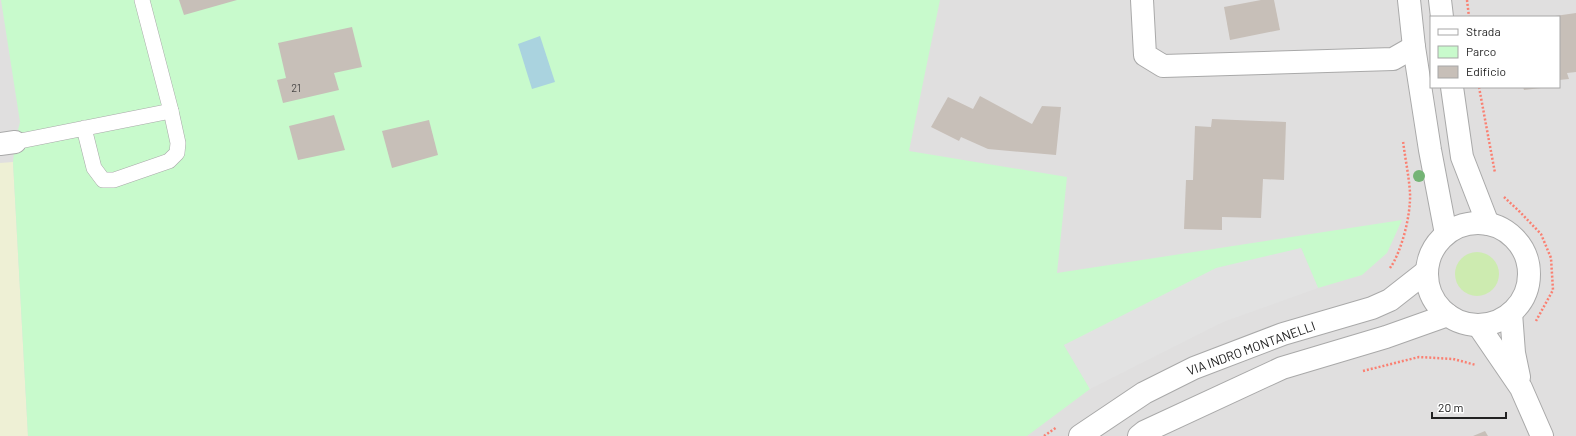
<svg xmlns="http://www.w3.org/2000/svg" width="1576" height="436" viewBox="0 0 1576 436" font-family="Barlow,sans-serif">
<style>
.residential{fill:#e0dfdf;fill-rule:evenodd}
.farmland{fill:#eef0d5}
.grass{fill:#cdebb0}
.park{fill:#c8facc}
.parking{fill:#e2e2e2}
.water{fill:#aad3df}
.building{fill:#c7bfb8}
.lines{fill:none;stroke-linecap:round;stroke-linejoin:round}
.service-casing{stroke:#a9a9a9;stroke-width:16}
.minor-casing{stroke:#a9a9a9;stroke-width:24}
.path{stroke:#fa8072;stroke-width:2.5;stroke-dasharray:2 2;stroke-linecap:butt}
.service{stroke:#fff;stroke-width:15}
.minor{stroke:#fff;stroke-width:22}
.tree{fill:#74b475}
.labels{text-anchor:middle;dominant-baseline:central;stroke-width:3;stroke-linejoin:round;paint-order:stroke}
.number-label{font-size:11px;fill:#4b4948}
.street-label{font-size:13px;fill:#222;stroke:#fff}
</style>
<rect width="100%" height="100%" fill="#f2efe9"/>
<path class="residential" d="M0 0H1576V436H0ZM1431 17H1559V87H1431Z"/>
<path class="farmland" d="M13 162 28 436H0V163Z"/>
<circle class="grass" cx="1477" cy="274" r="22"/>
<path class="park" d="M1 0H940L909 151 1067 177 1057 273 1402 220 1387 253 1362 275 1318 288 1301 248 1064 345 1090 389 1027 436H28L13 162 15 142 20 122Z"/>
<path class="parking" d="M1301 248 1318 288 1223 322 1090 389 1064 345 1216 268Z"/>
<path class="water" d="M540 36 555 82 532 89 518 44Z"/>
<g class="building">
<path d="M179 0H237L184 15Z"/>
<path d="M1261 0H1274L1280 30 1230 40 1224 7Z"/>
<path d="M1576 13V72L1567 73 1569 79 1559 80V17L1555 16Z"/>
<path d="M352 27 362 67 334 73 339 90 283 103 277 80 286 78 278 43Z"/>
<path d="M1523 87H1541V88L1524 90Z"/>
<path d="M980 96 1032 124 1042 106 1061 107 1056 155 988 149 961 137 959 141 931 127 948 97 973 109Z"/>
<path d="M334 115 345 150 298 160 289 126Z"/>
<path d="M1212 119 1286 122 1284 180 1263 179 1261 218 1222 217V230L1184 229 1186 180H1193L1195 126 1211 127Z"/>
<path d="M429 120 438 155 392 168 382 131Z"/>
<path d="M1485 431 1488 436H1473Z"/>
</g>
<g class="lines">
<g class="service-casing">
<g id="service">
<path d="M142 0 171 111"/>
<path d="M15 142 171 111 178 143 177 153 169 161 114 180H103L94 168 84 128"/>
</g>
</g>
<g class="minor-casing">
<g id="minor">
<path d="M1142 0 1145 55 1163 66 1393 59 1414 47"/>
<path d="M1409 0 1414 47 1430 150 1446 234"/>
<path d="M1440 0 1442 17"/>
<path d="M1452 87 1462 157 1488 224"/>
<path d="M0 144 15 142"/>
<circle cx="1478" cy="274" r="51"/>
<path d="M1511 313 1514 353 1519 377"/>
<path d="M1478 325 1521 388 1542 436"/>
<path d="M1080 436 1144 393 1194 368 1283 334 1372 308 1390 300 1427 271"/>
<path d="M1139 436 1144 432 1282 368 1386 337 1448 315"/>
</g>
</g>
<g class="path">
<path d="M1467 0 1469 17"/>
<path d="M1479 87 1495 173"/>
<path d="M1504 197 1520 212 1541 234 1551 258 1553 290 1536 321"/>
<path d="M1390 268C1402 251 1411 214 1410 193 1409 176 1405 158 1403 141"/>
<path d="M1363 371 1419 357 1453 359 1476 365"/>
<path d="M1044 436 1057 427"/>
</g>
<use href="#service" class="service"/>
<use href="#minor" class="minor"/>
</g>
<circle class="tree" cx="1419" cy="176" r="6"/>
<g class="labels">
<g class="number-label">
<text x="296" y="87">21</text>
</g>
<g class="street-label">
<text transform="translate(1251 348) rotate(-20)">VIA INDRO MONTANELLI</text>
</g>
</g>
<rect x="1430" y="16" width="130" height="72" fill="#ffffff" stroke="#a7a7a7"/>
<rect x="1438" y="29" width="20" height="6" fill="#ffffff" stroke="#a7a7a7"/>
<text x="1466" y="36" font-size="12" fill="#222222">Strada</text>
<rect x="1438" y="46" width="20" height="12" fill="#c8facc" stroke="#a7a7a7"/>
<text x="1466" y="56" font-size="12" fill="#222222">Parco</text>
<rect x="1438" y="66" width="20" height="12" fill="#c7bfb8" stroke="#a7a7a7"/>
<text x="1466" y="76" font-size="12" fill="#222222">Edificio</text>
<path d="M1432 412v6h74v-6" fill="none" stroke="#222222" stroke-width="2"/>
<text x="1438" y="412" font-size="12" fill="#222222" stroke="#ffffff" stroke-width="3" paint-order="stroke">20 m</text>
</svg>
